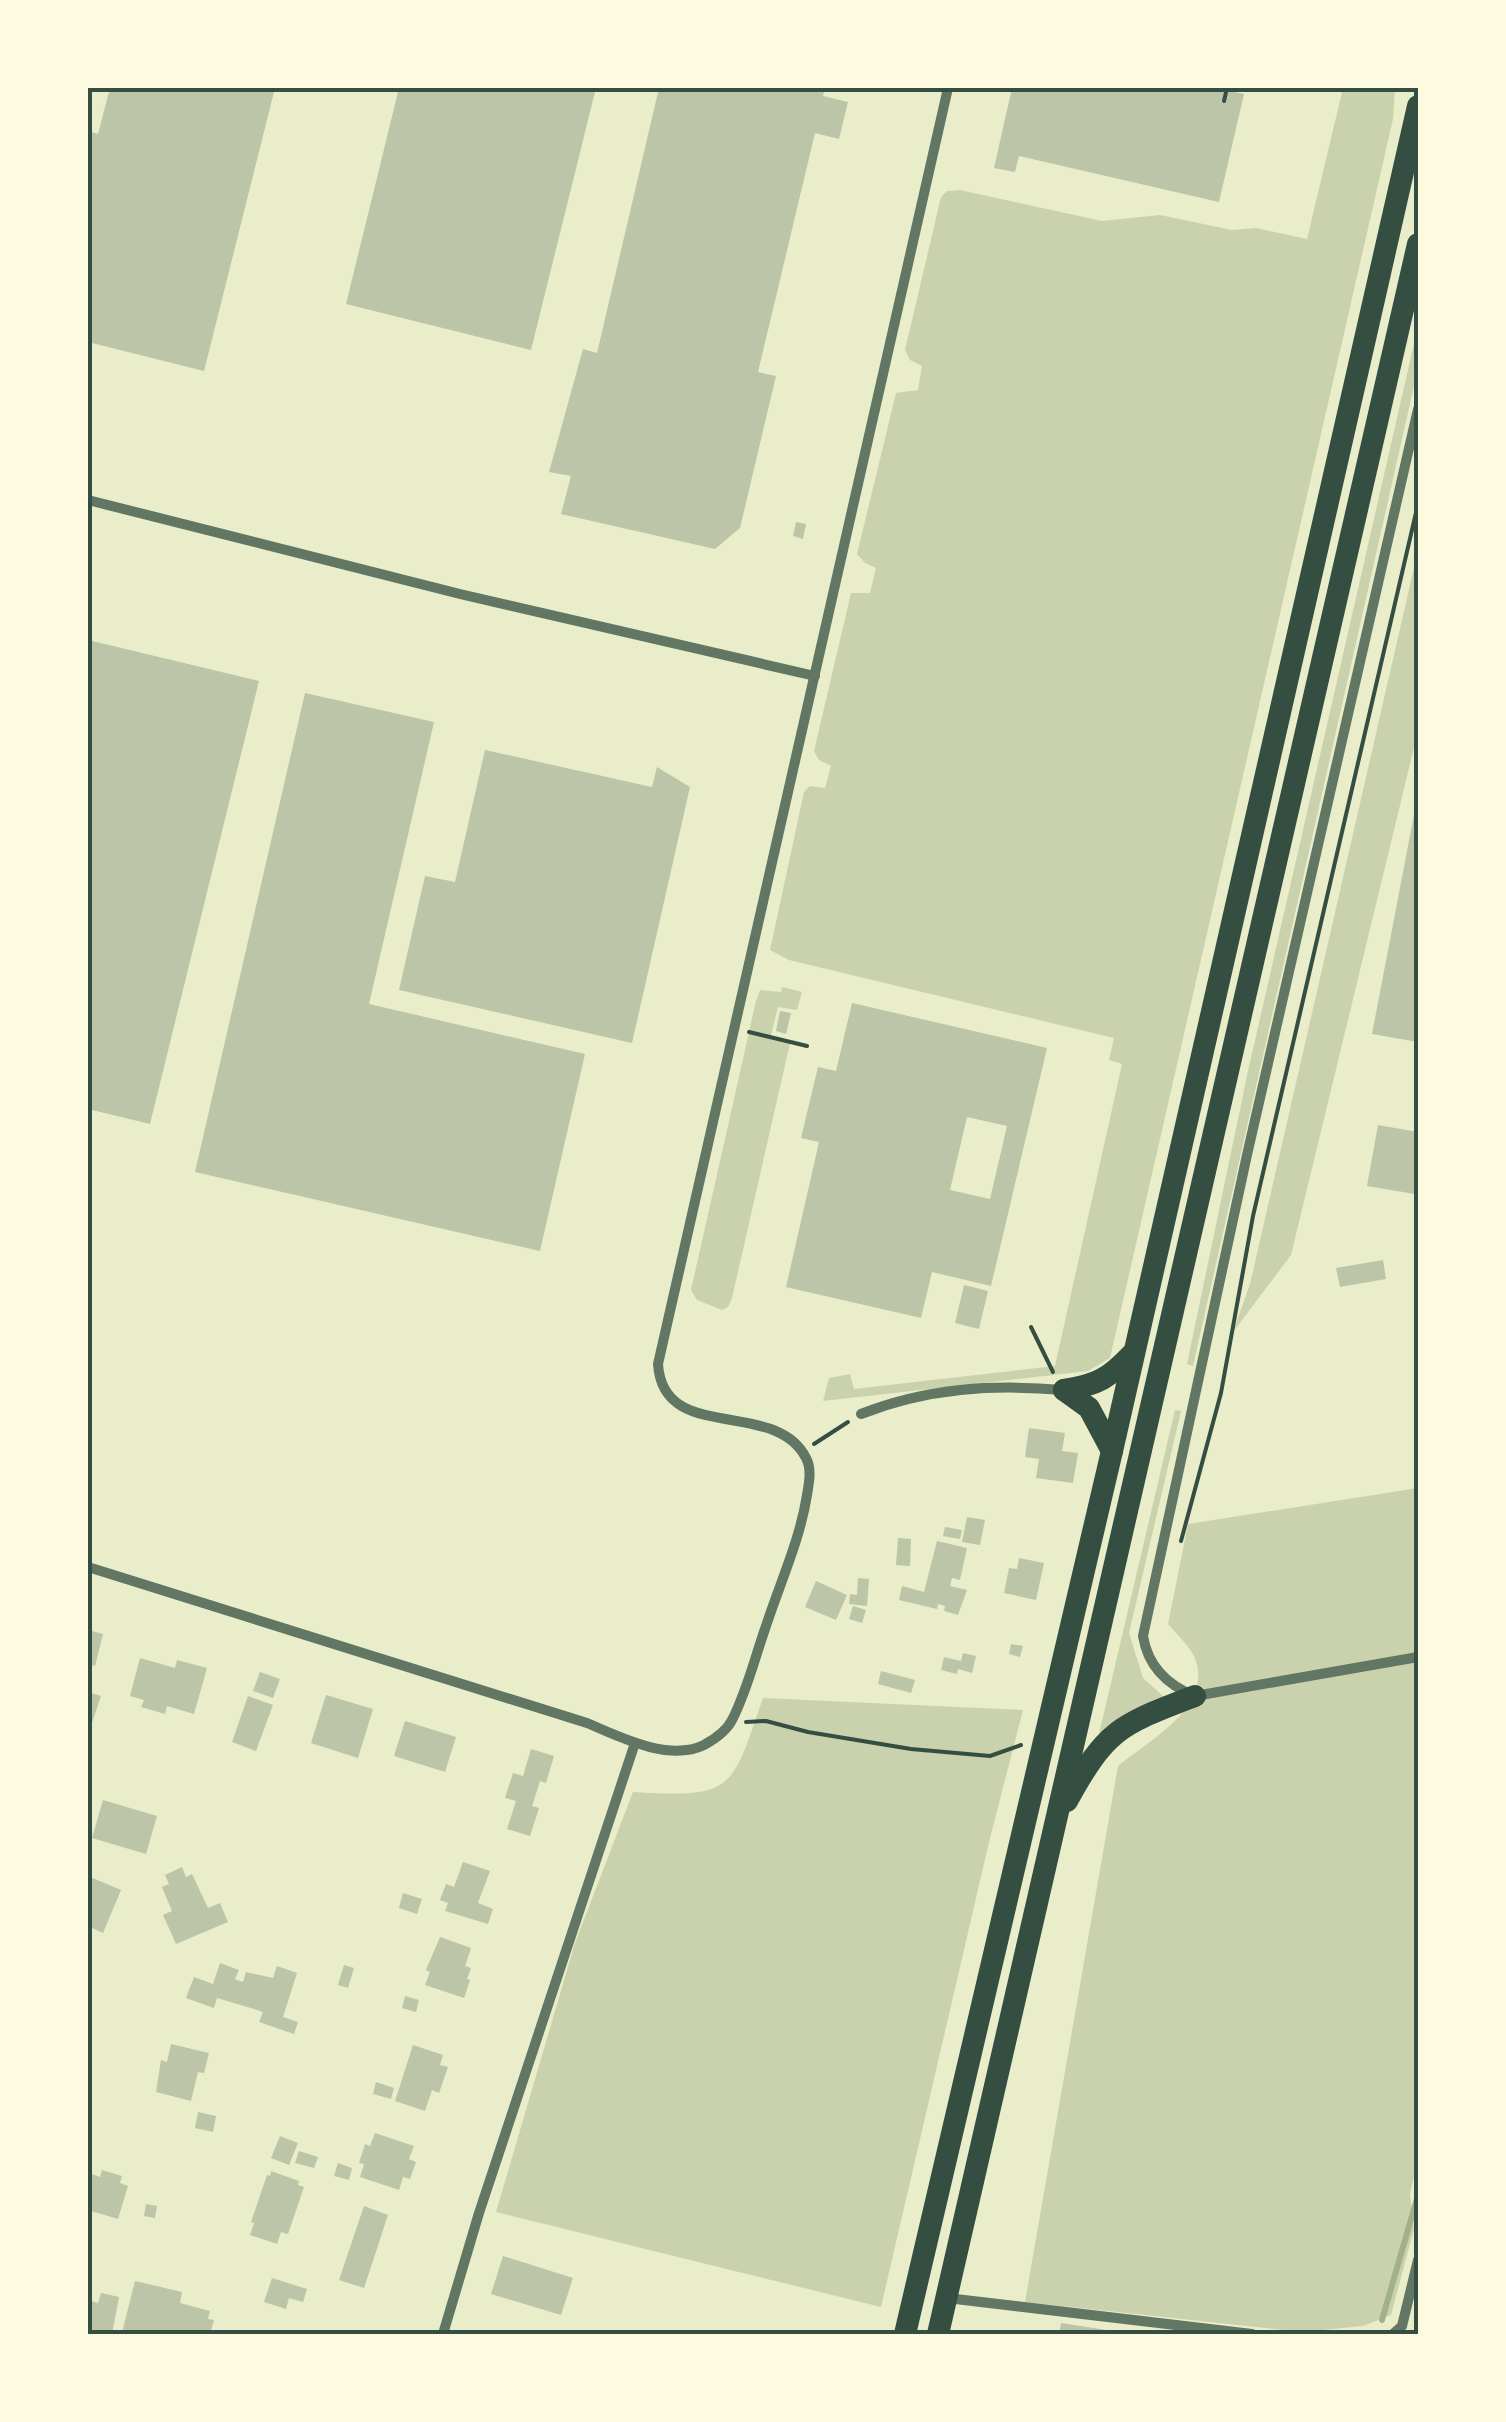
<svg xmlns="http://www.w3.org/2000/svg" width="1506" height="2422" viewBox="0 0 1506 2422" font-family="'IBM Plex Serif',serif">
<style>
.green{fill:#cad2ad}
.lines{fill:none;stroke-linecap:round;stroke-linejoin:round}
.stream{stroke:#a3b18a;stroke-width:6}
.building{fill:#bcc5a7;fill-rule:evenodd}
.path{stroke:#344e41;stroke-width:4}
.minor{stroke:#617663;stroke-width:10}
.trunk{stroke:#344e41;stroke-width:22}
.neatline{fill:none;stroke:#344e41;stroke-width:4}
</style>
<rect width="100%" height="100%" fill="#e9edc9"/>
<g class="green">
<path d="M1343 88H1395L1393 119 1110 1358 1088 1371 823 1401 829 1378 850 1374 854 1389 1055 1366 1122 1064 1109 1060 1114 1038 789 960 770 950 804 792 810 786 825 788 831 766 819 760 814 751 851 593H870L876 568 865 563 857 554 896 393 918 390 922 366 910 360 905 350 941 197 947 191 960 190 1102 221 1160 215 1232 230 1256 228 1307 239Z"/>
<path d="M1418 326V368L1193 1366 1187 1364 1248 1071Z"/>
<path d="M1418 550V731L1291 1255 1233 1332 1250 1284Z"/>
<path d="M782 987 802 992 797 1010 778 1007 770 1039 790 1043 732 1298 728 1307 722 1310 697 1300 691 1290 756 1001 760 990 781 992Z"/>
<path d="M1175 1410 1181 1411 1129 1633 1143 1678 1164 1697 1109 1725 1099 1734Z"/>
<path d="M1418 1488V2159L1410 2194 1414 2229 1391 2315 1363 2326 1303 2332 1025 2302 1118 1766C1148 1741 1211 1708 1196 1661 1192 1648 1177 1635 1168 1624L1188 1524Z"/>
<path d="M763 1698 1023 1710 990 1838 881 2307 496 2212 575 1943 633 1792C734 1798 731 1791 763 1698Z"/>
</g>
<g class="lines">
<path class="stream" d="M1382 2320 1418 2195"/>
</g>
<g class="building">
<path d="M110 88H275L204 371 88 342V131L98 134Z"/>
<path d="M399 88H596L531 350 346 304Z"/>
<path d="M659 88H825L823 96 848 102 839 139 815 133 758 372 776 376 740 528 715 549 561 514 571 476 549 472 583 349 597 353Z"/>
<path d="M1012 88H1217L1244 94 1219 202 1019 156 1015 172 994 168Z"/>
<path d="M796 522 806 524 803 539 793 536Z"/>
<path d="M88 640 259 681 150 1124 88 1109Z"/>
<path d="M305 693 434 722 369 1004 585 1054 540 1251 195 1172Z"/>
<path d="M485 750 652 787 657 767 690 787 632 1043 399 990 425 876 455 882Z"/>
<path d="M1417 799 1418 800V1042L1372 1034Z"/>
<path d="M852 1003 1047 1048 991 1286 932 1272 921 1318 786 1287 819 1142 801 1138 818 1067 836 1071ZM967 1117 1007 1126 990 1199 950 1190Z"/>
<path d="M780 1011 791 1013 786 1034 776 1031Z"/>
<path d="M1378 1125 1418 1132 1415 1194 1367 1186Z"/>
<path d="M1383 1260 1386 1279 1340 1287 1336 1268Z"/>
<path d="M964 1285 988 1291 979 1329 955 1323Z"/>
<path d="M1029 1428 1065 1433 1062 1451 1078 1453 1073 1483 1036 1478 1039 1459 1025 1457Z"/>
<path d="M967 1517 985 1520 980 1545 962 1542Z"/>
<path d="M945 1527 962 1530 960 1539 943 1536Z"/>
<path d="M898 1538 911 1539 910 1566 896 1565Z"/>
<path d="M937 1541 967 1548 960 1580 952 1578 950 1586 967 1590 958 1615 944 1611 945 1606 938 1604 937 1609 899 1600 902 1586 924 1592Z"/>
<path d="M1019 1558 1044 1563 1036 1600 1004 1593 1009 1568 1017 1569Z"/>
<path d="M858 1578 869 1579 867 1606 849 1604 850 1594 857 1595Z"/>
<path d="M816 1581 847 1595 836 1620 805 1607Z"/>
<path d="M853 1606 866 1610 862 1623 849 1619Z"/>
<path d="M88 1630 103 1634 95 1666 88 1664Z"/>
<path d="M1011 1644 1023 1646 1020 1657 1009 1654Z"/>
<path d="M963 1653 976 1656 972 1673 958 1669 957 1674 941 1670 944 1657 961 1661Z"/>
<path d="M140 1658 175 1668 177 1660 207 1668 194 1714 167 1706 165 1714 141 1707 144 1700 130 1696Z"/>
<path d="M881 1671 915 1680 911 1693 878 1684Z"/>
<path d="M260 1672 280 1679 273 1698 253 1691Z"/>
<path d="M88 1692 101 1696 91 1726 88 1725Z"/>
<path d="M326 1695 373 1709 358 1758 311 1743Z"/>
<path d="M248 1696 273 1705 256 1751 232 1742Z"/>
<path d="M405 1721 456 1737 445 1772 394 1756Z"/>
<path d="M531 1749 554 1756 546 1783 540 1781 536 1794 532 1806 539 1808 530 1836 507 1829 516 1801 505 1798 513 1773 523 1776Z"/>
<path d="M103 1800 157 1816 146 1854 92 1838Z"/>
<path d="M463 1862 490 1871 478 1903 493 1909 488 1924 445 1911 448 1903 440 1900 446 1884 454 1887Z"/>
<path d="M182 1867 186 1877 192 1874 208 1908 220 1903 228 1922 176 1944 163 1915 172 1911 162 1887 169 1884 165 1875Z"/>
<path d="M88 1876 121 1890 103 1933 88 1926Z"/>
<path d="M403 1893 422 1899 417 1914 399 1908Z"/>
<path d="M440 1937 471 1948 465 1966 471 1968 467 1979 470 1980 464 1998 425 1985 430 1972 426 1970Z"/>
<path d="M220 1963 239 1970 235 1979 243 1982 246 1972 273 1978 277 1966 297 1973 283 2017 298 2022 294 2034 259 2022 263 2012 254 2009 217 1998 214 2008 186 1998 194 1977 213 1984Z"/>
<path d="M344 1965 354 1968 348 1988 338 1985Z"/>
<path d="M405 1996 419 2000 416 2012 402 2008Z"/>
<path d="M171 2044 209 2053 204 2073 198 2072 191 2101 156 2092 161 2060 167 2062Z"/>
<path d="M413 2045 443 2055 440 2065 448 2067 439 2093 432 2090 425 2111 395 2101Z"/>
<path d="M376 2082 394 2088 391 2099 373 2094Z"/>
<path d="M198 2112 216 2116 213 2132 195 2128Z"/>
<path d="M375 2133 414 2146 409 2159 416 2162 410 2179 403 2177 399 2190 360 2177 364 2164 359 2163 365 2144 370 2146Z"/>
<path d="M280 2136 298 2143 289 2165 271 2158Z"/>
<path d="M299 2151 318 2157 314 2168 295 2163Z"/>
<path d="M338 2163 352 2168 349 2180 334 2176Z"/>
<path d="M102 2170 122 2176 120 2183 128 2186 118 2219 88 2210V2188L92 2174 100 2177Z"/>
<path d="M271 2171 299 2181 298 2185 304 2187 288 2234 281 2232 277 2244 250 2235 254 2223 251 2222 267 2175 270 2176Z"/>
<path d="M146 2204 157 2206 155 2218 144 2216Z"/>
<path d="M364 2206 388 2215 364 2288 339 2280Z"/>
<path d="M503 2256 573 2278 561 2315 491 2294Z"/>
<path d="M272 2278 307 2289 303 2302 289 2298 286 2309 264 2302Z"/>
<path d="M135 2281 182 2292 180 2303 210 2311 208 2319 214 2320 210 2334 122 2333Z"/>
<path d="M101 2293 119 2297 112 2334H88V2300L98 2303Z"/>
<path d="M1061 2323 1120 2332V2334H1059Z"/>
</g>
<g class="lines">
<g class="path">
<path d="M1224 101 1227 88"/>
<path d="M749 1032 807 1046"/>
<path d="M1031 1327 1053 1372"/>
<path d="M814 1444 848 1422"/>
<path d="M1181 1541 1221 1393 1253 1216 1418 504"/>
<path d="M746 1722 766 1721 808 1732 911 1749 990 1756 1021 1745"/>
</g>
<g class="minor">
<path d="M1418 409 1247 1155 1143 1636C1148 1667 1167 1685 1195 1696L1418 1657"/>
<path d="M88 500 460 594 815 676"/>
<path d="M861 1414C927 1388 993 1384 1063 1390"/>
<path d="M88 1567 587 1723C620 1737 669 1762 704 1745 715 1739 727 1730 732 1720 747 1691 755 1657 766 1626 780 1583 800 1540 807 1495 809 1483 812 1469 806 1458 775 1397 663 1445 658 1364L948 88"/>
<path d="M947 2298 1252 2334"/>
<path d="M443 2334 479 2213 635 1743"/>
<path d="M1393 2334 1402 2326 1418 2260"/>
</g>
<g class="trunk">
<path d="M1064 1390C1098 1385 1109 1378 1133 1353"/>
<path d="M1064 1390 1089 1408 1112 1451"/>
<path d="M1067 1801C1107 1728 1120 1725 1195 1696"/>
<path d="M905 2334 1112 1451 1418 106"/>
<path d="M938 2334 1418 244"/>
</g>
</g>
<rect width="1506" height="2422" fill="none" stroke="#fefae0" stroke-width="180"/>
<rect x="90" y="90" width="1326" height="2242" class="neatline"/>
</svg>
